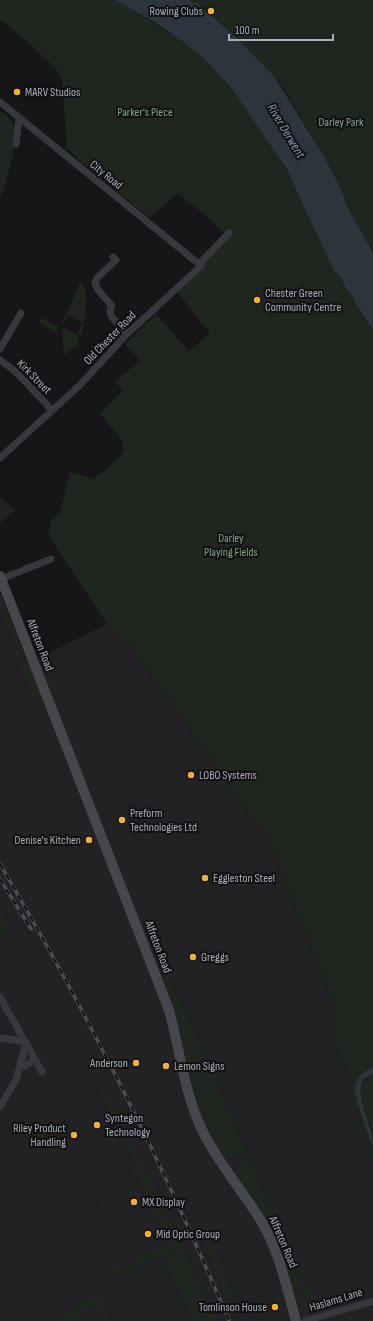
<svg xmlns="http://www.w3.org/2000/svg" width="373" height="1321" viewBox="0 0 373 1321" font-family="'Sofia Sans Condensed',sans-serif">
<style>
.built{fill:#222225}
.green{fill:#1e261f}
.water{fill:#2c353c}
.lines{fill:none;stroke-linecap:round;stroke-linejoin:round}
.street{stroke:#37383d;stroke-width:7}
.secondary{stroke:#45474d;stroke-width:10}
.rail-casing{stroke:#4a4c52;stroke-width:3.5}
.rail{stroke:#111113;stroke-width:2;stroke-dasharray:6;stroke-linecap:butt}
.poi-dot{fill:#f2b134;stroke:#111113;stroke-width:1.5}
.labels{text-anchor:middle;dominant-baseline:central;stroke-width:4;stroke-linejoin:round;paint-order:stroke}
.poi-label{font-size:12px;fill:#a8adb8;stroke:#111113;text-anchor:start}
.park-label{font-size:12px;fill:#7fa381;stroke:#111113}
.street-label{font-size:12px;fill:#a8adb8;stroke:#111113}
.water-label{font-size:13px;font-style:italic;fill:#7f9bb3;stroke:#111113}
</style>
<rect width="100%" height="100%" fill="#161618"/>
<g class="built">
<path d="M0 497 15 510 0 523Z"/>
<path d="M0 597 24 665 107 624 131 646 268 840 373 1099V1321H0Z"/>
</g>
<g class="green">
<path d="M0 0H116L178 38 201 56 239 98 277 153 308 212 334 271 341 277 345 287 352 295 357 306 373 330V1137L360 1091 362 1073 356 1086C360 1108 373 1137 373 1157L352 1104 353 1082 340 1054 334 1029 338 1013 268 840 131 646 107 624 48 535 52 518 59 515 70 472 93 479 109 467 124 452 121 439 100 413 123 390 115 382 140 360 125 344 156 314 189 351 210 333 177 292 232 234 221 231 208 217 177 193 150 218 80 161 67 148 62 80 57 70 30 44 0 19Z"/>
<path d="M189 0H373V253L347 206 340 187 325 158 280 83 237 38 197 2 195 4Z"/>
<path d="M0 111C5 115 11 119 13 124 20 143 6 181 0 199Z"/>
<path d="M81 281C91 294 84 320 82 335L77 333 82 323 69 315 63 324 62 323Z"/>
<path d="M42 317 57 327V334L39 322Z"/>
<path d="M63 328 78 335 79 339 77 345 64 355 62 329Z"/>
<path d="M0 592 42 699 40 703 19 663 23 661 9 626 5 628 2 623 7 620 0 602Z"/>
<path d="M0 912 10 929 2 934 0 930Z"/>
<path d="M159 958 206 1062 304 1288 311 1286 317 1304 303 1291 295 1287 274 1231 234 1169 244 1163 240 1152 227 1161 203 1118 198 1105 174 1008 156 961Z"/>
<path d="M101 1083 162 1204 214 1321H193L165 1258 174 1253V1250L118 1274H115L111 1266 117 1264 120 1269 137 1261 135 1257 168 1244 140 1181 137 1177 133 1176 130 1168 135 1165 96 1087Z"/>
<path d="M100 1198 105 1202 110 1213 106 1215 99 1200Z"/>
<path d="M203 1224 245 1321H236L198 1227Z"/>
<path d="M98 1292 112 1321H106L101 1310 93 1306 71 1321H57Z"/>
<path d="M297 1296C304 1298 310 1304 309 1312L304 1315 302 1313Z"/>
</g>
<g class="water">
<path d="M115 0H189L195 4 196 2 237 38 274 76 325 158 340 187 347 206 373 253V330L357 306 352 295 345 287 341 277 334 271 286 168 232 89 201 56 178 38 156 23Z"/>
<path d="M373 1068V1073L363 1079C354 1095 373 1128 373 1146 368 1134 356 1102 355 1090 355 1079 363 1070 373 1068Z"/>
</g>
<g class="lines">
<g class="street">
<path d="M0 102 199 264"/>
<path d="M16 144 19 118"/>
<path d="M113 257 116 260 97 278 95 283 98 290 112 306 110 311 111 316 127 334"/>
<path d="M0 349 21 313"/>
<path d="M0 360 16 372 52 410"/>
<path d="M0 458 79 386 127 334 201 266 199 264 229 233"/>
<path d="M1 579 51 559"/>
<path d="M0 997 42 1072"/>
<path d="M0 1038 26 1042 16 1080 0 1107"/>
<path d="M21 1066H25L35 1060"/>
<path d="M305 1321 373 1301"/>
</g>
<path class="secondary" d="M0 576 169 1010C180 1050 184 1092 202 1130 219 1165 245 1193 264 1226 280 1255 287 1289 296 1321"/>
<g class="rail-casing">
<g id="rail">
<path d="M0 864C87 1012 163 1163 229 1321"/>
<path d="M0 879 31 929"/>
</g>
</g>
<use href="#rail" class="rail"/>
</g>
<g class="poi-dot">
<circle cx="211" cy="11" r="4"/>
<circle cx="17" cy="92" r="4"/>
<circle cx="257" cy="300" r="4"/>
<circle cx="191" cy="775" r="4"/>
<circle cx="122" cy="820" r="4"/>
<circle cx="89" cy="840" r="4"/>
<circle cx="205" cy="878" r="4"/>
<circle cx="193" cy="957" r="4"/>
<circle cx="136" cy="1063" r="4"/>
<circle cx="166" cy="1066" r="4"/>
<circle cx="97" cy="1125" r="4"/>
<circle cx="74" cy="1135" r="4"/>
<circle cx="134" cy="1202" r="4"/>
<circle cx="148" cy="1234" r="4"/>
<circle cx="275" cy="1307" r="4"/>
</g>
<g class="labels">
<g class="poi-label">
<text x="203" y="11" text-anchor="end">Rowing Clubs</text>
<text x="25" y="92">MARV Studios</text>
<text x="265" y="293">Chester Green<tspan x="265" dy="14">Community Centre</tspan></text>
<text x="199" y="775">LOBO Systems</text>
<text x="130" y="813">Preform<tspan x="130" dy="14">Technologies Ltd</tspan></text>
<text x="81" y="840" text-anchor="end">Denise's Kitchen</text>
<text x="213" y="878">Eggleston Steel</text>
<text x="201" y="957">Greggs</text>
<text x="128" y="1063" text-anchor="end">Anderson</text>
<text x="174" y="1066">Lemon Signs</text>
<text x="105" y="1118">Syntegon<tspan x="105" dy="14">Technology</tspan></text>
<text x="66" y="1128" text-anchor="end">Riley Product<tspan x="66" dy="14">Handling</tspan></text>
<text x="142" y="1202">MX Display</text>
<text x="156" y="1234">Mid Optic Group</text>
<text x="267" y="1307" text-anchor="end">Tomlinson House</text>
</g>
<g class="park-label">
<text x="145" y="112">Parker's Piece</text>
<text x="341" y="122">Darley Park</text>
<text x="231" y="538">Darley<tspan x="231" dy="14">Playing Fields</tspan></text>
</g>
<g class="street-label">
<text transform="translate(106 175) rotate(39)">City Road</text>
<text transform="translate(110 338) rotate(-46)">Old Chester Road</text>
<text transform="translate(34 377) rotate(45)">Kirk Street</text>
<text transform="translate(40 645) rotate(69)">Alfreton Road</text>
<text transform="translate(158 947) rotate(69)">Alfreton Road</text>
<text transform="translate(283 1242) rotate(67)">Alfreton Road</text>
<text transform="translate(336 1300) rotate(-17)">Haslams Lane</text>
</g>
<g class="water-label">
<text transform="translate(286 131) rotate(59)">River Derwent</text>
</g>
</g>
<path d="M229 34v6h104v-6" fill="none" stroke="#a8adb8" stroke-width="2"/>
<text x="235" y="34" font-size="12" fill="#a8adb8" stroke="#111113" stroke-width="3" paint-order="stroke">100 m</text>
</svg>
